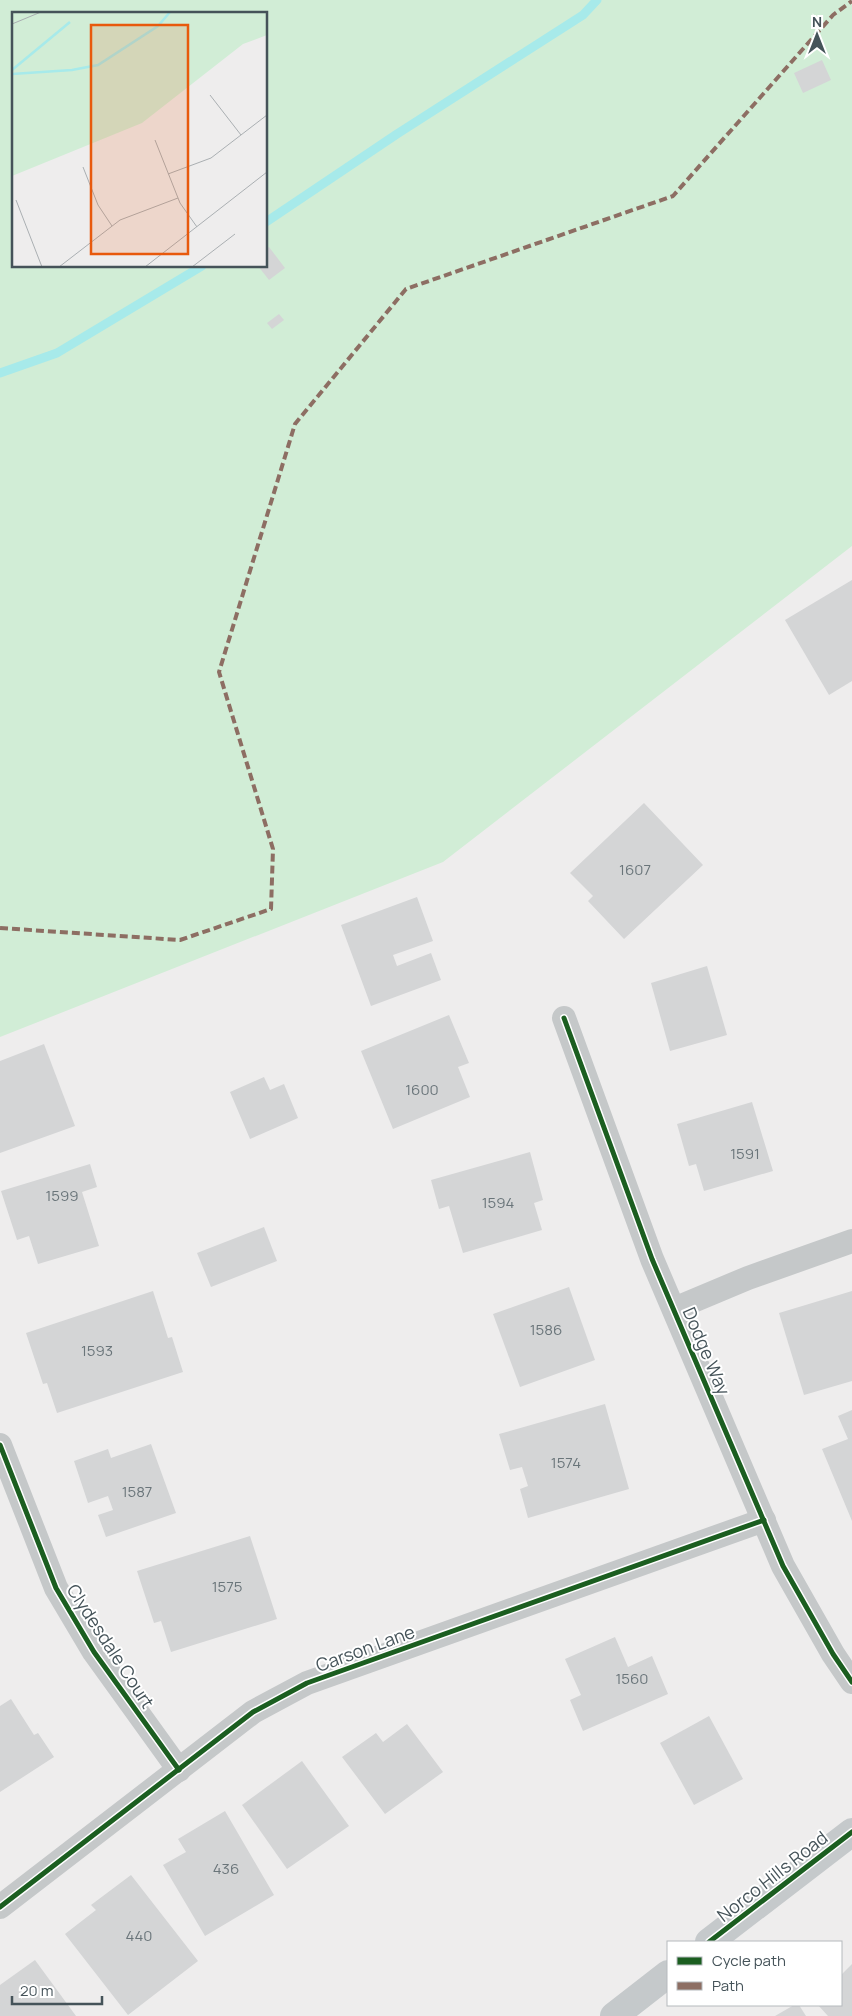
<svg xmlns="http://www.w3.org/2000/svg" width="852" height="2016" viewBox="0 0 852 2016" font-family="Manrope,sans-serif">
<style>
.green{fill:#d1edd6;fill-rule:evenodd}
.lines{fill:none;stroke-linecap:round;stroke-linejoin:round}
.stream{stroke:#a7eaea;stroke-width:9}
.building{fill:#d4d5d6}
.street{stroke:#c5c8c9;stroke-width:24}
.secondary{stroke:#c5c9cb;stroke-width:28}
.quiet{stroke:#8d6e63;stroke-width:4;stroke-dasharray:8 4;stroke-linecap:butt}
.cycleway-casing{stroke:#fff;stroke-width:8}
.cycleway{stroke:#1b5e20;stroke-width:5}
.labels{text-anchor:middle;dominant-baseline:central;stroke-width:4;stroke-linejoin:round;paint-order:stroke}
.number-label{font-size:15px;fill:#6a757a}
.street-label{font-size:18px;fill:#455359;stroke:#fff}
.inset-river{fill:none;stroke:#a7eaea;stroke-width:2.5}
.inset-road{fill:none;stroke:#aaafb2;stroke-width:1}
.view{fill:#e8590c;fill-opacity:0.15;stroke:#e8590c;stroke-width:2.5}
.inset-edge{fill:none;stroke:#455359;stroke-width:2.5}
</style>
<rect width="100%" height="100%" fill="#eeeded"/>
<path class="green" d="M0 0H852V546L443 862 0 1037ZM14 14H266V266H14Z"/>
<g class="lines">
<g class="stream">
<path d="M266 222 397 134 583 15 597 0"/>
<path d="M0 373 57 353 202 266"/>
</g>
</g>
<g class="building">
<path d="M822 60 831 80 803 93 794 73Z"/>
<path d="M269 247 285 268 269 280 258 266H266V249Z"/>
<path d="M279 314 284 320 272 329 267 323Z"/>
<path d="M852 580V681L829 695 785 620Z"/>
<path d="M644 803 703 865 624 939 588 901 593 896 570 873Z"/>
<path d="M417 897 433 941 393 955 397 966 431 953 441 980 371 1006 341 925Z"/>
<path d="M707 966 727 1035 670 1051 651 983Z"/>
<path d="M449 1015 469 1063 458 1067 470 1097 393 1129 361 1051Z"/>
<path d="M44 1044 75 1126 0 1153V1061Z"/>
<path d="M264 1077 270 1090 284 1084 298 1118 250 1139 230 1092Z"/>
<path d="M752 1102 773 1171 704 1191 696 1164 689 1166 677 1124Z"/>
<path d="M530 1152 543 1200 534 1203 542 1230 463 1253 449 1206 439 1209 431 1180Z"/>
<path d="M90 1164 97 1187 82 1192 99 1246 38 1264 29 1236 17 1240 1 1191Z"/>
<path d="M264 1227 277 1261 211 1287 197 1253Z"/>
<path d="M569 1287 595 1360 520 1387 493 1314Z"/>
<path d="M153 1291 168 1338 172 1337 183 1372 57 1413 47 1383 43 1384 26 1333Z"/>
<path d="M852 1291V1381L804 1395 779 1313Z"/>
<path d="M605 1404 629 1489 528 1518 520 1489 528 1486 522 1467 510 1470 499 1434Z"/>
<path d="M852 1410V1521L822 1449 848 1439 838 1416Z"/>
<path d="M151 1444 176 1513 106 1537 98 1515 113 1510 108 1496 88 1503 74 1461 108 1449 111 1458Z"/>
<path d="M250 1536 277 1619 171 1652 161 1621 154 1623 137 1571Z"/>
<path d="M615 1637 628 1667 652 1656 668 1694 583 1731 570 1700 581 1695 565 1659Z"/>
<path d="M11 1699 34 1735 38 1733 54 1757 0 1792V1706Z"/>
<path d="M709 1716 743 1779 694 1805 660 1743Z"/>
<path d="M407 1724 443 1772 385 1814 342 1757 376 1733 383 1742Z"/>
<path d="M302 1761 349 1826 287 1869 242 1805Z"/>
<path d="M225 1811 274 1895 205 1936 163 1865 186 1852 178 1839Z"/>
<path d="M131 1875 198 1961 128 2015 65 1934 96 1910 91 1905Z"/>
<path d="M35 1960 76 2016H0V1985Z"/>
<path d="M852 1964V2016H828L818 2005H841V1975Z"/>
<path d="M794 2005H799L806 2016H775Z"/>
</g>
<g class="lines">
<g class="street">
<path d="M564 1018 652 1259 783 1566 833 1654 852 1682"/>
<path d="M674 1309 748 1278 852 1241"/>
<path d="M0 1445 56 1588 94 1652 179 1770"/>
<path d="M0 1907 253 1712 307 1683 764 1520"/>
</g>
<g class="secondary">
<path d="M709 1942 852 1832"/>
<path d="M614 2016 668 1974"/>
</g>
<path class="quiet" d="M0 928 180 940 271 909 273 849 219 672 295 424 406 289 673 196 833 15 852 1"/>
<g class="cycleway-casing">
<g id="cycleway">
<path d="M564 1018 652 1259 783 1566 833 1654 852 1682"/>
<path d="M0 1445 56 1588 94 1652 179 1770"/>
<path d="M0 1907 253 1712 307 1683 764 1520"/>
<path d="M709 1942 852 1832"/>
</g>
</g>
<use href="#cycleway" class="cycleway"/>
</g>
<g class="labels">
<g class="number-label">
<text x="635" y="869">1607</text>
<text x="422" y="1089">1600</text>
<text x="745" y="1153">1591</text>
<text x="62" y="1195">1599</text>
<text x="498" y="1202">1594</text>
<text x="546" y="1329">1586</text>
<text x="97" y="1350">1593</text>
<text x="566" y="1462">1574</text>
<text x="137" y="1491">1587</text>
<text x="227" y="1586">1575</text>
<text x="632" y="1678">1560</text>
<text x="226" y="1868">436</text>
<text x="139" y="1935">440</text>
</g>
<g class="street-label">
<text transform="translate(707 1351) rotate(67)">Dodge Way</text>
<text transform="translate(111 1646) rotate(57)">Clydesdale Court</text>
<text transform="translate(365 1648) rotate(-20)">Carson Lane</text>
<text transform="translate(772 1876) rotate(-38)">Norco Hills Road</text>
</g>
</g>
<g transform="translate(12 12)">
<rect width="255" height="255" fill="#eeeded"/>
<path d="M0 0H255V23L231 32 130 111 0 164Z" fill="#d1edd6"/>
<path class="inset-river" d="M0 58 58 10M0 62 60 58 86 53 146 14 158 0"/>
<path class="inset-road" d="M0 12 29 0M198 83 229 123M143 128 168 191 185 215M71 155 86 193 100 214M156 162 199 146 255 103M4 188 30 255M47 255 108 208 166 186M133 255 255 160M180 255 223 222"/>
<path class="view" d="M79 13H176V242H79Z"/>
<rect width="255" height="255" class="inset-edge"/>
</g>
<rect x="667" y="1941" width="175" height="65" fill="#ffffff" stroke="#b5babd"/>
<rect x="677" y="1957" width="25" height="8" fill="#1b5e20" stroke="#b5babd"/>
<text x="712" y="1966" font-size="15" fill="#455359">Cycle path</text>
<rect x="677" y="1982" width="25" height="8" fill="#8d6e63" stroke="#b5babd"/>
<text x="712" y="1991" font-size="15" fill="#455359">Path</text>
<g transform="translate(817 35)" stroke="#ffffff" stroke-width="4" paint-order="stroke">
<path d="M0-4L9 19L0 12L-9 19Z" fill="#455359"/>
<text y="-8" font-size="14" font-weight="bold" text-anchor="middle" fill="#455359">N</text>
</g>
<path d="M12 1996v8h90v-8" fill="none" stroke="#455359" stroke-width="2.5"/>
<text x="20" y="1996" font-size="15" fill="#455359" stroke="#ffffff" stroke-width="4" paint-order="stroke">20 m</text>
</svg>
